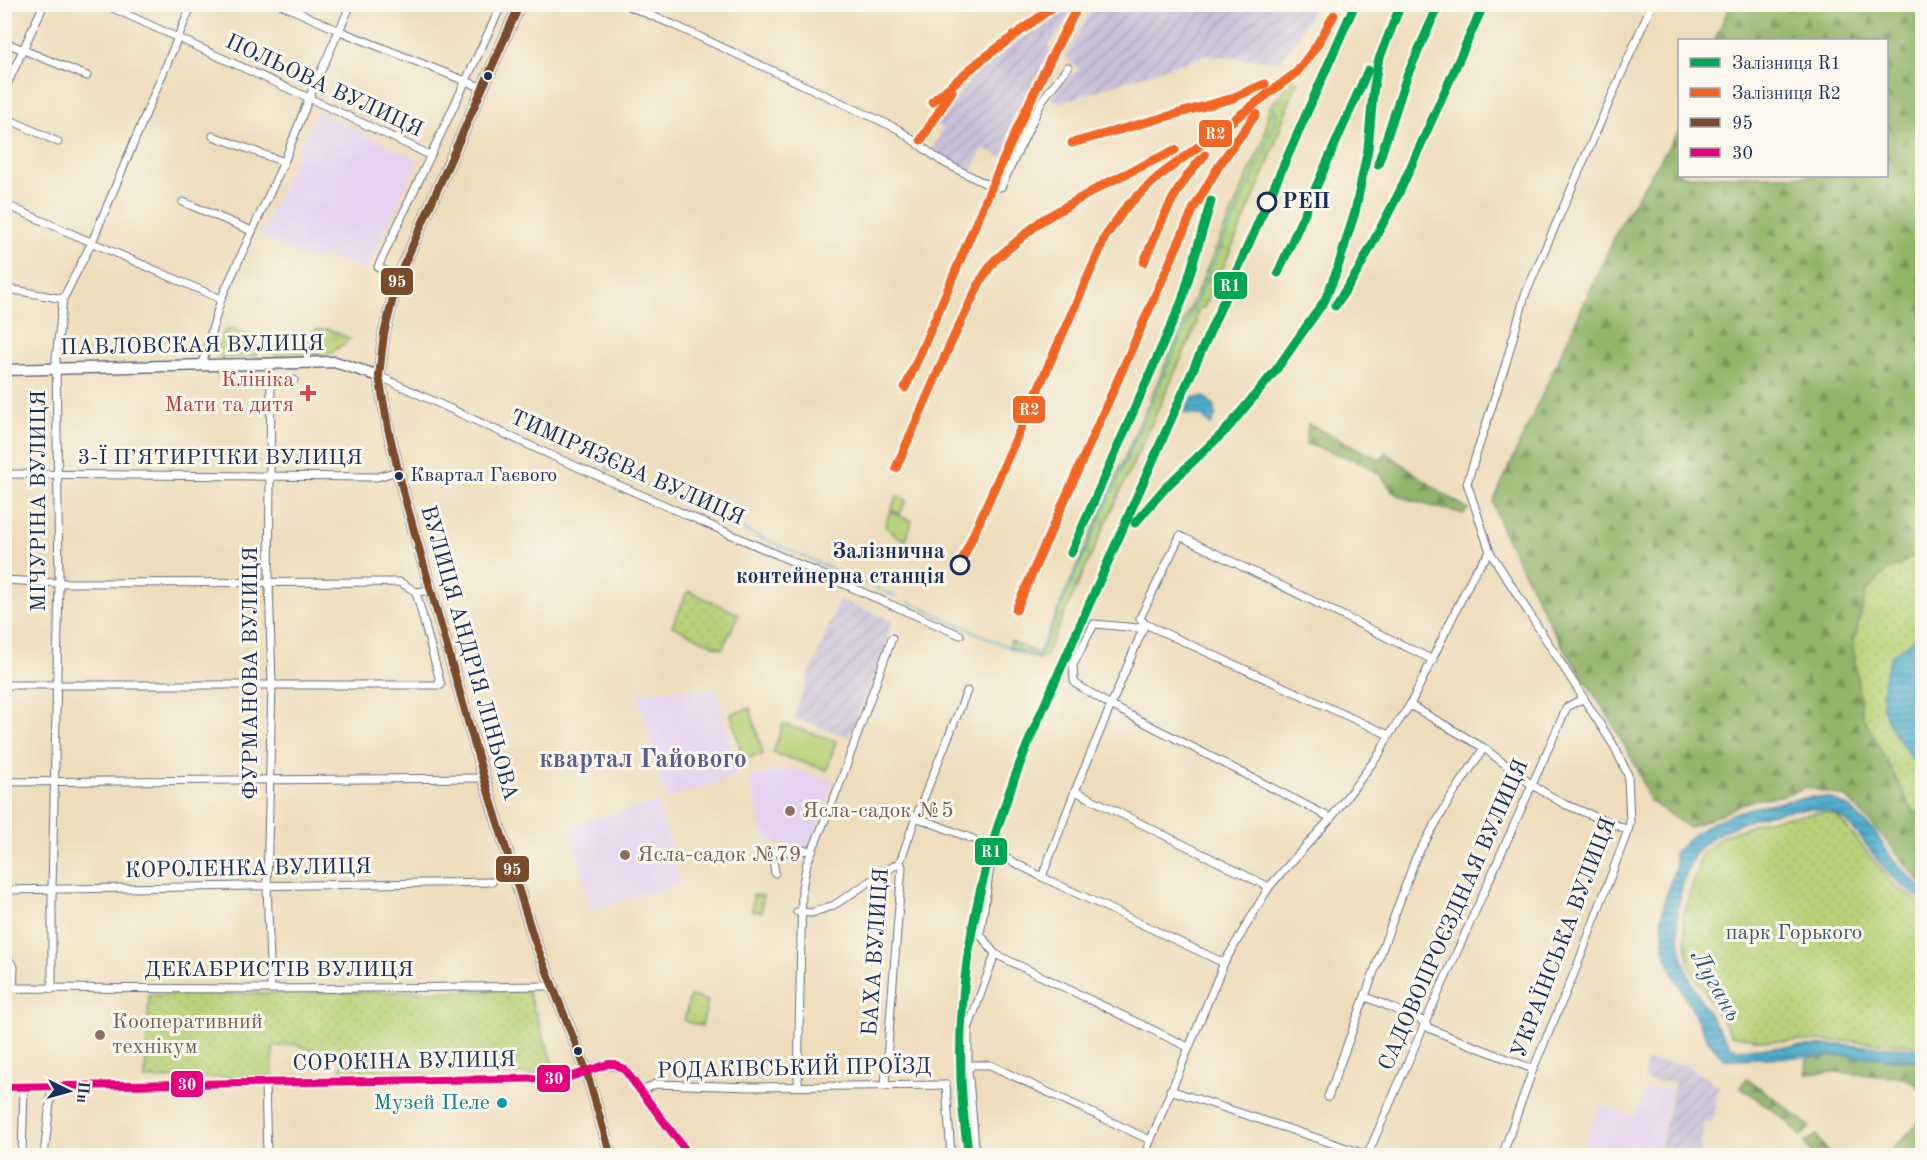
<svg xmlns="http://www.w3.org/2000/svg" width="1927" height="1160" viewBox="0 0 1927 1160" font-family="'Old Standard TT',serif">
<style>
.built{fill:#e6d2f0}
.industrial{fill:url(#industrial-furrows)}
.grass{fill:url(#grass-tufts);stroke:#69806b;stroke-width:1.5}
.forest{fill:url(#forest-firs);stroke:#567263;stroke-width:1.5}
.wetland{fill:url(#wetland-marsh);stroke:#69806b;stroke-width:1.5}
.park{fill:url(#park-dots);stroke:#69806b;stroke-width:1.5}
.pitch{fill:#b7d278;stroke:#69806b;stroke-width:1.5}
.water{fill:url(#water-rules);stroke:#346e95;stroke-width:1.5}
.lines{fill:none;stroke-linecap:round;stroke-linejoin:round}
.stream{stroke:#4dadcc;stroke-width:1.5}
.street-casing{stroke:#656c7f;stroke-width:9}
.secondary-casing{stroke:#656c7f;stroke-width:11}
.primary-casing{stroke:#656c7f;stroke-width:13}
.street{stroke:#fff;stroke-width:7}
.secondary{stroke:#fff;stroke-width:9}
.primary{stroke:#fff;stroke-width:10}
.bus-1-casing{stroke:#fbf7ec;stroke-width:12}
.bus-2-casing{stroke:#fbf7ec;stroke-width:12}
.bus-1{stroke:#7a4b2a;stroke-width:8}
.bus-2{stroke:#e5007d;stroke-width:8}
.rail-1-casing{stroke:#fbf7ec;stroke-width:14}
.rail-2-casing{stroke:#fbf7ec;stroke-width:14}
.rail-1{stroke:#00a651;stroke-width:9}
.rail-2{stroke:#f26522;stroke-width:9}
.bus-dot{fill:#1b2f5e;stroke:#fbf7ec;stroke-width:2}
.stop-dot{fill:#fbf7ec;stroke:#1b2f5e;stroke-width:3}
.health-dot{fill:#e0444e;stroke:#fbf7ec;stroke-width:2}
.education-dot{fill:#8d6e63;stroke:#fbf7ec;stroke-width:2}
.culture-dot{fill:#0f9aa8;stroke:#fbf7ec;stroke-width:2}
.labels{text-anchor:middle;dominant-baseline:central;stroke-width:6;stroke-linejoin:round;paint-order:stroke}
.bus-label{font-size:20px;fill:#1b2f5e;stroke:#fbf7ec;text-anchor:start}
.street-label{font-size:22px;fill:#1b2f5e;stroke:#fbf7ec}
.stop-label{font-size:22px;font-weight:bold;fill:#1b2f5e;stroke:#fbf7ec;text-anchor:start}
.health-label{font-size:22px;fill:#be3a42;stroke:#fbf7ec;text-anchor:end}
.education-label{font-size:22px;fill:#785e54;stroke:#fbf7ec;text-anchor:start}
.park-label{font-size:22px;fill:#425864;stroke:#fbf7ec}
.culture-label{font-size:22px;fill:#0d838f;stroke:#fbf7ec;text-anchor:end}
.water-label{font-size:24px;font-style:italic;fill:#2c5b84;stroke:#fbf7ec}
.quarter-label{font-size:26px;font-weight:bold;fill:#5a5d92;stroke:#fbf7ec}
.line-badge{stroke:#fbf7ec;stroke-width:2}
.badge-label{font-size:16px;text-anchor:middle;font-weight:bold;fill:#fff}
</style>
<defs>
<pattern id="industrial-furrows" width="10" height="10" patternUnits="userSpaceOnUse" patternTransform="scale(1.5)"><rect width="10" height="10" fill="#c8bfd8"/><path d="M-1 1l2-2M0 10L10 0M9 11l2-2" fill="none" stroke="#aba4bc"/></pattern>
<pattern id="grass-tufts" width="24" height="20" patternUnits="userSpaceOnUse" patternTransform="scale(1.5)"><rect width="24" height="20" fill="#b7d278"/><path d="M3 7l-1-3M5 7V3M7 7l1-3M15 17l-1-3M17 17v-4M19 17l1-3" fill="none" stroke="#9db56a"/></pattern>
<pattern id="forest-firs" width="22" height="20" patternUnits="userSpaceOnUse" patternTransform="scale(1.5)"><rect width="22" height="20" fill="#91b468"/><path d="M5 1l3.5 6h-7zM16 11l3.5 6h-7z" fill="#769359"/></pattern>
<pattern id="wetland-marsh" width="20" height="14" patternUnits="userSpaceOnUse" patternTransform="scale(1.5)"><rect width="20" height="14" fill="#b7d278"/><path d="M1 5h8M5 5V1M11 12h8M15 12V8" fill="none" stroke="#9db56a"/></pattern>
<pattern id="park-dots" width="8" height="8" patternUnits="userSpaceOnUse" patternTransform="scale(1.5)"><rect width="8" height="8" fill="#b7d278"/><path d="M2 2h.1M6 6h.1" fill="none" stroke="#9db56a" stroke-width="1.8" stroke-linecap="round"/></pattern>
<pattern id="water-rules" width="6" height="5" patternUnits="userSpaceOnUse" patternTransform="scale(1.5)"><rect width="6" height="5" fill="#4dadcc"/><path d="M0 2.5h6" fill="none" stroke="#3f8da9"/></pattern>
</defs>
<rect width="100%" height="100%" fill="#fbf7ec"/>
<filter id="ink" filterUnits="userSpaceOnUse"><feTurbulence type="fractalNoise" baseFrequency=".0167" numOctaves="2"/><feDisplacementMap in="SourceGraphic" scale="12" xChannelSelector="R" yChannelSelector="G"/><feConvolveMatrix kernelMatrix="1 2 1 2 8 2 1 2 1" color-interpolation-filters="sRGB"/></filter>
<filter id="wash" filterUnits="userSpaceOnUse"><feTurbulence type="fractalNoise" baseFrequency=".008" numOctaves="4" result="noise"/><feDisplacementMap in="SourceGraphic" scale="24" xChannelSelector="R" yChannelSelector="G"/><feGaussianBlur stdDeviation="1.35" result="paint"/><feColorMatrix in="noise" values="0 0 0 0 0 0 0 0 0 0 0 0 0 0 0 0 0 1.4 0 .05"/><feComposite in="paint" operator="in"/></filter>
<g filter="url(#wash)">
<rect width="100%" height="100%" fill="#eeddbc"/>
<g class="built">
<path d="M317 111 419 160 366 270 323 254 314 261 260 236Z"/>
<path d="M715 689 740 775 666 799 637 691Z"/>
<path d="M791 768 834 781 809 847 765 841 749 777Z"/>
<path d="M658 802 680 884 591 909 569 826Z"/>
<path d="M1672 1088 1657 1155 1579 1156 1601 1104 1634 1117 1646 1089Z"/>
</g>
<g class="industrial">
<path d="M1063 5H1077L1048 47 1052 50 1002 157 983 148 972 170 932 150 943 128 937 124 943 115 977 71Z"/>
<path d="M1094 5V4L1315 5 1299 35 1280 61 1224 57 1209 54 1061 102 1050 98 1062 83 1079 69 1065 57Z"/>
<path d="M839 600 892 620 884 650 849 737 793 718Z"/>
<path d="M1645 1061 1683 1064 1719 1086 1712 1122 1703 1124 1700 1155H1658L1675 1082 1645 1081Z"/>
</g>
<g class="grass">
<path d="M232 328 250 337 257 352 256 356 221 358C212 350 221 340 225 331Z"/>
<path d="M328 329 350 339 330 354 276 356 273 353 275 348 279 346 284 350H305L315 330Z"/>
<path d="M897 496 906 500 900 514 891 510Z"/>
<path d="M890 512 912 521 906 540C897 536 890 534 885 525Z"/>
</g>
<g class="forest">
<path d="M1730 5H1922V884L1875 827 1846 797 1806 787 1785 795 1753 800 1689 828 1649 800 1638 770 1610 719 1557 637 1502 530 1493 502 1621 223 1679 130 1680 176H1886V40H1715Z"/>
<path d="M1308 424 1381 460 1386 452 1443 494 1468 509 1464 514C1442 508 1419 505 1398 495 1389 490 1386 480 1379 474 1364 461 1327 451 1306 444Z"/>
<path d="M1849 1055 1922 1062V1093L1916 1084 1905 1078 1835 1072 1806 1074 1807 1057Z"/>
<path d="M1746 1078 1777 1100 1810 1127 1801 1136 1787 1121 1741 1087Z"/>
<path d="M1922 1113V1155H1887C1898 1143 1917 1128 1922 1113Z"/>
<path d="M1816 1135 1830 1155H1813L1805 1143Z"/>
</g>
<path class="wetland" d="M1294 79 1298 82C1284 112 1276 143 1264 173 1245 219 1225 264 1204 308H1199L1195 320 1198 322 1045 656 1038 659 1009 648 1011 641 1038 654 1041 649 1264 139 1269 108Z"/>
<g class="park">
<path d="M1918 555H1922V813L1913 811 1862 714 1853 646 1866 592 1888 570Z"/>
<path d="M688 591 739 614 722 649 672 626Z"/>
<path d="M1823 812 1837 816 1894 885 1922 905V1045L1845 1041H1767L1731 1035 1689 966 1683 917 1702 853 1721 837 1765 820Z"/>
<path d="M753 895 763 896 762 912 752 911Z"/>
<path d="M527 990 557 1074 340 1076 341 1059 294 1044 273 1047V1076L145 1079 149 995Z"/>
<path d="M690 996 708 1001 702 1026 684 1021Z"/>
</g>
<g class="pitch">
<path d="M750 708 763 754 743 759 731 714Z"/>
<path d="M783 724 836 741 827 770 773 753Z"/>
</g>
<g class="water">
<path d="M1204 397 1213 404 1216 415 1211 425 1202 416 1184 413 1191 398Z"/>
<path d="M1922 634V759H1912L1895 734 1882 708 1884 678 1892 655Z"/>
<path d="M1813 797 1829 798 1850 808 1875 832 1893 860 1922 888V900C1908 891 1894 881 1884 868 1871 853 1850 818 1831 812 1808 805 1768 812 1746 821 1729 828 1711 836 1699 849 1692 856 1688 868 1685 877 1663 940 1693 996 1731 1046L1738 1049 1836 1045 1916 1048 1922 1049V1062L1905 1059 1848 1056 1724 1059 1707 1039 1667 961 1664 946 1662 918 1664 903 1676 865 1674 854C1707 812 1762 804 1813 797Z"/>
</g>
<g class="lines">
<g class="stream">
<path d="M1259 85 1264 92"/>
<path d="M605 468C703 510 798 556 896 596"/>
<path d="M909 602 994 641 1036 657 1039 656 1264 151 1277 114 1272 104"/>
</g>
</g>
</g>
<g filter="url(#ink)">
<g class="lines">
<g class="street-casing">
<g id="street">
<path d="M104 4 309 98 430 155"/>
<path d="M280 4 340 31 483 88"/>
<path d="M624 4 674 25 898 129 941 161 992 187H1001L1043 99 1068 67"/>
<path d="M4 42 87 76"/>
<path d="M4 91 44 4"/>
<path d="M4 117 58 142"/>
<path d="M213 136 284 162"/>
<path d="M183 202 252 231"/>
<path d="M4 204 221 299"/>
<path d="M398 278 378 267 502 4"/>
<path d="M4 288 63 299"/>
<path d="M202 364 221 299 284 162 309 98 351 4"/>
<path d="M379 376 557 458 960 635"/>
<path d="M4 474 377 477 398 471"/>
<path d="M4 580 59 583 400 582 416 592 431 590"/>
<path d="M4 685H441L416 592"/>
<path d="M1410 705 1484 748 1532 785 1564 804 1628 830"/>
<path d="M4 782 484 778"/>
<path d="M1075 791 1269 887"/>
<path d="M916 817 973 839"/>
<path d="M1331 818 1112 706 1076 684 1074 681 1073 665 1094 624 1138 628 1145 624 1389 735"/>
<path d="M775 873 772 852 812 850"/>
<path d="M1042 877 1075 791 1145 624 1140 618 1180 536 1433 660"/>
<path d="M4 890 492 882"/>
<path d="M797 912 812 913 834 905 900 862"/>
<path d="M4 954 14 967 13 988"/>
<path d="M995 954 1188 1047"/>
<path d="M52 989V890L59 583 56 358 63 299 92 242 192 4"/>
<path d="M271 989 267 886 272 685 269 581 271 380H294"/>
<path d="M4 991 13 988 271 989 553 986"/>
<path d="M1366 997 1421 1020 1429 1028 1448 1036 1533 1069"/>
<path d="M968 1069 973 1065H990L1150 1140"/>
<path d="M265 1082 267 1156"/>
<path d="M885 1085 902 867 900 862 916 817 967 691"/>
<path d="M798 1086 802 888 807 863 839 786 892 638"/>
<path d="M4 1087 567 1078 586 1070"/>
<path d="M1170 1090 1368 1155"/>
<path d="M643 1091 655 1084 752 1087 946 1085 951 1156"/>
<path d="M1328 1097 1416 857 1450 799 1484 748"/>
<path d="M22 1156 24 1086"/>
<path d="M44 1156 52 1085"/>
<path d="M976 1156 968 1069V1029L995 954 980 934 990 868 998 854 1042 877 1224 963"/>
<path d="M1144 1156 1224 963 1269 887 1331 818 1380 753 1389 735 1410 705 1474 573 1490 552"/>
<path d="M1367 1156 1425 1023 1567 707 1584 698"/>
<path d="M1502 1156 1533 1069 1576 969 1628 830 1630 823 1628 775 1614 746 1490 552 1467 483 1506 363 1525 295 1652 4"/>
</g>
</g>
<g class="secondary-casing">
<path id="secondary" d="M586 1070C602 1066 609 1061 624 1069L690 1156"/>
</g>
<g class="primary-casing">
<g id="primary">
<path d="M520 4 398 278 384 334 379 376 388 428 404 495 484 778 534 939 586 1070 611 1156"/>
<path d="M4 370 335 362 379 376"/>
</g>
</g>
<use href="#street" class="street"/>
<use href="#secondary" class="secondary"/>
<use href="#primary" class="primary"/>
<g class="bus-1-casing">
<path id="bus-1" d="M520 4 398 278 384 334 379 376 388 428 404 495 484 778 534 939 586 1070 611 1156"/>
</g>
<g class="bus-2-casing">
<path id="bus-2" d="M4 1087 567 1078 608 1064H615L624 1069 690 1156"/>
</g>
<use href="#bus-1" class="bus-1"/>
<use href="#bus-2" class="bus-2"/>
<g class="rail-1-casing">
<g id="rail-1">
<path d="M1378 164 1407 76 1439 4"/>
<path d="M1278 273 1368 70"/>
<path d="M1335 306 1358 271 1399 193 1484 4"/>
<path d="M1135 523 1166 487 1226 430 1276 370 1325 300 1337 270 1355 212 1368 149 1373 93 1378 62 1401 4"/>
<path d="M1071 553 1182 301 1211 201"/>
<path d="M969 1156C944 1010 977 863 1034 729L1355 4"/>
</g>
</g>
<g class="rail-2-casing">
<g id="rail-2">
<path d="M932 102 980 61 1057 4"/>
<path d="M921 140 952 91"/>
<path d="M1072 143 1230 99 1265 84"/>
<path d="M1144 262C1160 224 1176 184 1205 155"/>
<path d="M905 388C961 263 1010 132 1075 12"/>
<path d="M896 468 950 345 981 280 994 261 1041 221 1105 184 1175 150"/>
<path d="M960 565 1099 252 1105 237 1126 207 1158 177 1297 72 1317 45 1334 15"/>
<path d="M1016 610 1194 208 1220 164 1256 114"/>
</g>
</g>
<use href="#rail-1" class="rail-1"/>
<use href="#rail-2" class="rail-2"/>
</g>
</g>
<g class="bus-dot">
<circle cx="488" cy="76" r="5"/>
<circle cx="399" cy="476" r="5"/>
<circle cx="578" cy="1051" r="5"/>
</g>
<g class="stop-dot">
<circle cx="1267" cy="202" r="9"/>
<circle cx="960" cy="565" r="9"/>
</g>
<path class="health-dot" d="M305 384h6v6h6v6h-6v6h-6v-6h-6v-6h6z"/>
<g class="education-dot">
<circle cx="790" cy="811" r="6"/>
<circle cx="625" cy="855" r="6"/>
<circle cx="100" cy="1035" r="6"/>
</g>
<circle class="culture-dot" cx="502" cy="1103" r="6"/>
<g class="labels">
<g class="bus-label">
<text x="410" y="476">Квартал Гаєвого</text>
</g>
<g class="street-label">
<text transform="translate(324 86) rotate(25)">ПОЛЬОВА ВУЛИЦЯ</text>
<text transform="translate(192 346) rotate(-1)">ПАВЛОВСКАЯ ВУЛИЦЯ</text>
<text x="220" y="458">3-Ї П’ЯТИРІЧКИ ВУЛИЦЯ</text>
<text transform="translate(627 468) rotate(24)">ТИМІРЯЗЄВА ВУЛИЦЯ</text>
<text transform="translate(39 501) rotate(-90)">МІЧУРІНА ВУЛИЦЯ</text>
<text transform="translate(469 653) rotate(74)">ВУЛИЦЯ АНДРІЯ ЛІНЬОВА</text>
<text transform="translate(251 673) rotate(-90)">ФУРМАНОВА ВУЛИЦЯ</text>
<text transform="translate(248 869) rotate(-1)">КОРОЛЕНКА ВУЛИЦЯ</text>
<text transform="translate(1454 915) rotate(-66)">САДОВОПРОЄЗДНАЯ ВУЛИЦЯ</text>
<text transform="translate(1564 938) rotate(-69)">УКРАЇНСЬКА ВУЛИЦЯ</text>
<text transform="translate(876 952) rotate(-86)">БАХА ВУЛИЦЯ</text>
<text x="279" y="970">ДЕКАБРИСТІВ ВУЛИЦЯ</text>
<text transform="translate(404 1062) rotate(-1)">СОРОКІНА ВУЛИЦЯ</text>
<text transform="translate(794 1069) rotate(-1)">РОДАКІВСЬКИЙ ПРОЇЗД</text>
</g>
<g class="stop-label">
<text x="1282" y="202">РЕП</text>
<text x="945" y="552" text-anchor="end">Залізнична<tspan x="945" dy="25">контейнерна станція</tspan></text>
</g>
<g class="health-label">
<text x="294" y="380">Клініка<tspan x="294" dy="25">Мати та дитя</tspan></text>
</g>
<g class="education-label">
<text x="802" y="811">Ясла-садок №5</text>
<text x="637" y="855">Ясла-садок №79</text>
<text x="112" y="1022">Кооперативний<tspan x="112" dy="25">технікум</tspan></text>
</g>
<g class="park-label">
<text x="1794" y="933">парк Горького</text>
</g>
<g class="culture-label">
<text x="490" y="1103">Музей Пеле</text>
</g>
<g class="water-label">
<text transform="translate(1715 986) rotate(60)">Лугань</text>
</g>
<g class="quarter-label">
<text x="643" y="760">квартал Гайового</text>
</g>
</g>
<g class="line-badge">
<rect x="1198" y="119" width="35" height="29" rx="6" fill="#f26522"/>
<rect x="380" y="267" width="34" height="29" rx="6" fill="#7a4b2a"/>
<rect x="1213" y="271" width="35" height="29" rx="6" fill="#00a651"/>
<rect x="1012" y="395" width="34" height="29" rx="6" fill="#f26522"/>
<rect x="974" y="837" width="34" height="29" rx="6" fill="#00a651"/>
<rect x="495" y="855" width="35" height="28" rx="6" fill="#7a4b2a"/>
<rect x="536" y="1064" width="35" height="29" rx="6" fill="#e5007d"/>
<rect x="170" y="1070" width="34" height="28" rx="6" fill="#e5007d"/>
</g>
<g class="badge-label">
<text x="1215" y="139">R2</text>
<text x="397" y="287">95</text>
<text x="1230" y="291">R1</text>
<text x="1029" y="415">R2</text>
<text x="991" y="857">R1</text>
<text x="512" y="875">95</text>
<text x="554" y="1084">30</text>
<text x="187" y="1090">30</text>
</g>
<rect width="1927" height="1160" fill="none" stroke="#fbf7ec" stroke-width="24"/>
<rect x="1678" y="39" width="210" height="138" fill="#fbf7ec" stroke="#a1a7b3" stroke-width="1.5"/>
<rect x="1690" y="58" width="30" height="9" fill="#00a651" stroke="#a1a7b3" stroke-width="1.5"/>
<text x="1732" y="69" font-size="18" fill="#1b2f5e">Залізниця R1</text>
<rect x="1690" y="88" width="30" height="9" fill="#f26522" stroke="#a1a7b3" stroke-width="1.5"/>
<text x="1732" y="99" font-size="18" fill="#1b2f5e">Залізниця R2</text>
<rect x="1690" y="118" width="30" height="9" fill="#7a4b2a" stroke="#a1a7b3" stroke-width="1.5"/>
<text x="1732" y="129" font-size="18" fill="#1b2f5e">95</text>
<rect x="1690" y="148" width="30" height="9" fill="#e5007d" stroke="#a1a7b3" stroke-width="1.5"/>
<text x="1732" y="159" font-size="18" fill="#1b2f5e">30</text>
<g transform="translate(69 1091) rotate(95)" stroke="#fbf7ec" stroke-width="4.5" paint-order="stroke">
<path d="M0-4.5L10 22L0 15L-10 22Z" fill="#1b2f5e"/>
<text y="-9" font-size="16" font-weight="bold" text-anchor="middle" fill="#1b2f5e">Пн</text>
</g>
</svg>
